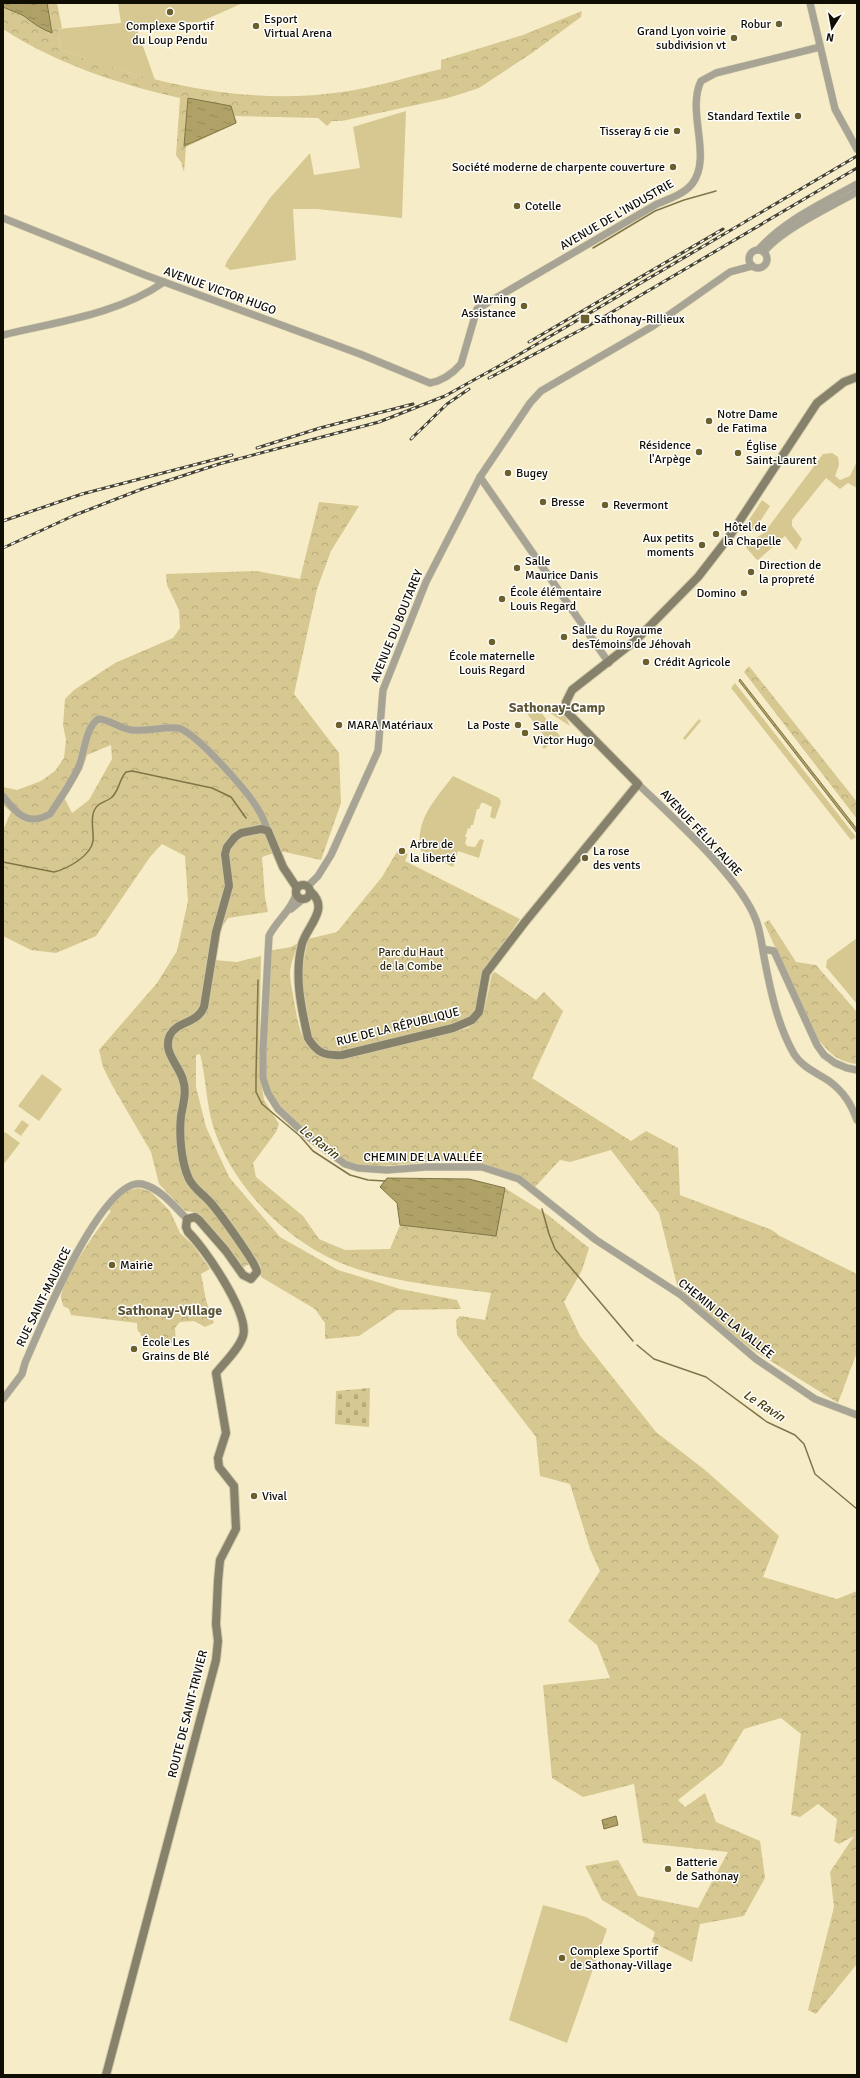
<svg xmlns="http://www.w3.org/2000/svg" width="860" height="2078" viewBox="0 0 860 2078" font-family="Signika,sans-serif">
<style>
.green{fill:#d6c890}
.forest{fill:url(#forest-crowns);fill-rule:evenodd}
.cemetery{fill:url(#cemetery-stones)}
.water{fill:url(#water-ripples);stroke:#807548}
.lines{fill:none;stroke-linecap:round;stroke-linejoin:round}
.stream{stroke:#807548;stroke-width:1.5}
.tertiary-casing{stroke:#d1c9a8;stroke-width:8}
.secondary-casing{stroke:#d1c9a8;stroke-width:10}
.tertiary{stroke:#a8a495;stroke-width:7}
.secondary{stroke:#86816a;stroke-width:8}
.rail-casing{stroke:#454130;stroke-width:3}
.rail{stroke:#fff;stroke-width:1.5;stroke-dasharray:4.5;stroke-linecap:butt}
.poi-dot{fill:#6b5f2c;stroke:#fff;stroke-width:1.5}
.labels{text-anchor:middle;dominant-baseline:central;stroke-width:3;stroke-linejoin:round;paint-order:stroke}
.poi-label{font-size:12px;fill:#100d02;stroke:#fff;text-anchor:start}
.street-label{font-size:12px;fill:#100d02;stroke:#fff}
.park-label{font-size:12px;fill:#342d11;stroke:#fff}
.water-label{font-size:13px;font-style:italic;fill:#483d0c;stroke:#fff}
.quarter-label{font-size:14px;font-weight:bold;fill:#5f5736;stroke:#fff}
</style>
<defs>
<pattern id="forest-crowns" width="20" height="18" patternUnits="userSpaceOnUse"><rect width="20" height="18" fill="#d6c890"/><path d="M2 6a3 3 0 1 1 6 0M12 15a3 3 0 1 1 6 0" fill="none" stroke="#b7ab7b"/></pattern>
<pattern id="cemetery-stones" width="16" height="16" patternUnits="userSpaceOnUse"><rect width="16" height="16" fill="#d6c890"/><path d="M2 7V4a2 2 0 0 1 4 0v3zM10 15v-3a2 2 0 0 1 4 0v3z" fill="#b7ab7b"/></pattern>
<pattern id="water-ripples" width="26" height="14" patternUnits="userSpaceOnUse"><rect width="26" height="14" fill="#b0a166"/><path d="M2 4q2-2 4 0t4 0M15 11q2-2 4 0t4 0" fill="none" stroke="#968957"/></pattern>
</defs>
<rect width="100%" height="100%" fill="#f6edc8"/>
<g class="green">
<path d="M118 3H243L200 22 135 24 155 80 99 64 61 50 58 29 121 23Z"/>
<path d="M406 111 402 218 317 209H293L296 260 230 270 225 266 227 261 270 198 310 153 314 175 360 168 353 127Z"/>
<path d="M832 453 838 457 839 465 835 476 840 480 850 476 857 461V488L848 483 840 489 826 478 792 520V526L802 539 796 550 785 536 758 560 756 559 744 545 764 533 823 454Z"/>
<path d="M762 500 770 506 753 532 745 526Z"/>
<path d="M735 683 856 837 851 840 731 688Z"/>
<path d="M534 704 560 736 544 749 542 747 548 741 525 711Z"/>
<path d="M542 704 561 707 570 726 539 706Z"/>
<path d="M699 719 701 721 685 740 683 738Z"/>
<path d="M453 776 499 798 501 802 495 819 490 817 492 807 484 803H481L479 809H477L473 825H471L470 829 468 828 465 837H467L465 843 467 846 475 847 480 839 484 840 479 858 458 851 453 867 421 851C414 820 436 799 453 776Z"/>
<path d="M857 938V1004L826 967 827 960Z"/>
<path d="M42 1074 62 1089 39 1121 18 1106Z"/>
<path d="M22 1120 29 1125 21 1136 14 1131Z"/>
<path d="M5 1132 20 1143 3 1165V1135Z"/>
<path d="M543 1905 586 1917 607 1929 567 2043 509 2020Z"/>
</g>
<g class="forest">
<path d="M3 3H57L62 28 58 29 61 50C150 83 246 106 342 92 376 87 408 77 441 69V60L523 35 582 11 581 17 532 53 479 88 448 98 342 121H332L327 126 318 118 235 116 237 123 186 147 184 172 181 162 176 155 180 98C118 84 57 64 3 29Z"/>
<path d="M319 502 359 506 331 551 317 589 294 694 339 753 341 803 321 860 280 851 262 857 265 897 268 912 228 918 220 930 214 960 237 962 261 956 259 1066 264 1100 279 1124 276 1132 253 1163 256 1177 303 1216 319 1239 345 1250 390 1249 400 1225 495 1236 505 1188 548 1215 589 1248 582 1270 564 1302 580 1336 656 1432 705 1470 779 1536 763 1577 837 1599 857 1591V1964L816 2014 808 2010 834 1907 830 1872 854 1836 839 1844 834 1841 837 1819 818 1804 800 1817 791 1815 801 1734 781 1718 744 1729 722 1765 678 1800 685 1807 705 1793 716 1822 760 1841 765 1878 744 1916 700 1924 692 1962 652 1942 655 1932 602 1900 585 1866 618 1860 638 1896 698 1908 728 1852 643 1843 634 1784 583 1797 552 1778 543 1685 610 1678 597 1645 568 1621 600 1571 590 1549 570 1484 540 1476 536 1437 457 1335 456 1320 460 1316 485 1320 491 1293C447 1287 399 1283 357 1269 293 1249 233 1190 213 1126 206 1103 206 1077 200 1054L196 1055V1087L206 1127 216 1149 229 1177 280 1237 338 1270 400 1289 457 1300 461 1309 397 1310 359 1336 325 1339V1323L315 1309 261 1277V1266L255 1261 240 1269 229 1248 215 1231 193 1212 185 1211 159 1184 151 1152 112 1085 103 1067 99 1050 157 983 177 951 188 901 185 856 162 844 150 857 96 936 56 953 31 950 3 936V830L11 812 3 805V787L17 790 41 781 55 771 64 758 66 740 63 725 65 699 74 690 115 663 173 638 180 628 179 610 167 585 166 574 256 571 300 579ZM111 745 112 759 89 800 72 813 64 797 82 770 87 755Z"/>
<path d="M749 666 857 802V819L744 672Z"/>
<path d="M539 717 543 721 549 723 547 730H545V727L541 729 539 727 537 719Z"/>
<path d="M398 850 408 854 405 861 520 919 484 971 477 1011 472 1016 450 1026 335 1052 323 1051 313 1039 311 1031 303 987 302 971 308 939 337 932 382 877Z"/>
<path d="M769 920 796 962 816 965 857 1012V1064C836 1061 830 1053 817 1038L764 923Z"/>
<path d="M298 943C295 953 291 962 290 973 290 982 293 992 294 1001 299 1027 300 1048 328 1059L466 1029C487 1017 487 995 492 974L495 972 536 1000 544 992 563 1011 532 1078 631 1141 646 1131 678 1148 680 1195 772 1230 780 1236 857 1274V1352L838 1403 750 1348 678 1289 659 1213 611 1150 570 1162 560 1160 535 1187 483 1163 452 1160 371 1167 347 1161 309 1133 281 1108 271 1093 264 1077 268 951 291 947Z"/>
<path d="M138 1188 150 1191 170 1211 180 1233 193 1245 210 1269 201 1274 206 1300 214 1323 205 1327 194 1321 180 1322 175 1328 176 1342 143 1348V1336H141L140 1332H138L137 1323 71 1315 69 1309 63 1306C63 1303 61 1300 61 1297 61 1280 100 1226 111 1211L108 1209 126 1191Z"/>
</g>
<path class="cemetery" d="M370 1388 369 1427 335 1424 336 1391Z"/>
<g class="water">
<path d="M3 3H47L52 33C41 29 33 23 24 16 19 13 9 10 3 7Z"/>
<path d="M188 98 231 106 236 123 184 146Z"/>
<path d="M740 679 857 829V833L739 681Z"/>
<path d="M387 1178 469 1179 505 1188 496 1236 400 1225 397 1203 380 1187Z"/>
<path d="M616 1816 618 1825 604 1829 602 1820Z"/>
</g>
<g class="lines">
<g class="stream">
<path d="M593 248 655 211 684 200 716 191"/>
<path d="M3 862 54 872C67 869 91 856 93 841 94 831 90 820 94 811 98 802 104 803 111 798 119 792 119 779 126 772L132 771 212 788 231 797 246 818"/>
<path d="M258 980 256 1077V1092L262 1104 300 1136 313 1151 350 1175 368 1180 385 1181"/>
<path d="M542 1209 549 1234 555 1249 633 1341"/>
<path d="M637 1345 654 1359 706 1377 767 1422 795 1435 804 1444 815 1474 857 1509"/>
</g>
<g class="tertiary-casing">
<g id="tertiary">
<path d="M810 3 835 109 857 149"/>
<path d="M3 218 145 275 360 354 430 383C442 381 453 373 461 364L477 309 657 204C669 199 684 194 692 184 713 157 686 112 701 81L716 73 820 47"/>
<path d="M759 249C785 220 823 203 857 184"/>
<circle cx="758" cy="259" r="9"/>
<path d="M764 252C781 230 832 206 857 192"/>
<path d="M3 335C56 322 119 314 164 282"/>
<path d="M480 477 609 663"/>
<path d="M638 784C672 817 740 877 756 920 761 933 762 948 765 962 771 993 778 1026 794 1054 802 1067 817 1073 829 1081 844 1092 851 1104 857 1120"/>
<path d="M3 796C16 813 27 827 50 814 60 799 72 782 79 766 85 751 85 729 98 719 110 719 120 729 132 730 148 732 164 726 178 728 196 732 250 794 259 811 263 817 265 824 268 831"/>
<path d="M308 886 318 876 331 855 378 751 383 690 426 582 480 477 530 403 541 391 653 326 730 272 752 266"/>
<path d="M296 894C292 910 276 921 269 936L263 1050V1078L268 1093 278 1109 306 1135 345 1164 358 1168 387 1170 426 1167H482L519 1179 596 1240 681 1295 756 1359 815 1399 857 1415"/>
<path d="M291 909 303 899"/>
<path d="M763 949 774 951 817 1045 824 1055 835 1063 847 1068 857 1070"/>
<path d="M3 1399 22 1374 25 1363C39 1331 102 1176 142 1184 160 1188 175 1207 187 1219"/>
</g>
</g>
<g class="secondary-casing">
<g id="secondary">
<circle cx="303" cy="892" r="7"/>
<path d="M311 892C330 909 307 926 302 944 294 975 301 1007 308 1038 317 1053 325 1056 342 1055L453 1028 472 1020 479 1012 486 973 525 922 638 784 567 712 566 702 572 690 636 640 698 577 729 537 817 403 844 382 857 377"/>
<path d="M106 2075 216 1660 218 1641 216 1624 218 1581 220 1560 236 1529 234 1486 219 1467 218 1458 226 1433 216 1373C225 1362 239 1349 243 1336 250 1314 204 1247 188 1232L186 1227 187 1219 195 1217 199 1220 226 1251 243 1275 251 1279 257 1272C257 1264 218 1211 210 1202 203 1194 194 1189 189 1179 181 1162 179 1135 181 1116 183 1104 187 1092 183 1080 179 1065 162 1052 170 1035 177 1021 197 1024 204 1007L216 932 229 886 225 854 227 847 235 837 241 833 261 829 268 831 283 867 297 888"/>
</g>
</g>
<use href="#tertiary" class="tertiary"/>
<use href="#secondary" class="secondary"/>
<g class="rail-casing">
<g id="rail">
<path d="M529 342 723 229"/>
<path d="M489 378 590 325 857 168"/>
<path d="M411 439 447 404 469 389"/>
<path d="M257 448 320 428 413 404"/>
<path d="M3 521 82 494 232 455"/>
<path d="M3 548 75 515 142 489 219 464 379 422 445 396 508 361 857 156"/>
</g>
</g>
<use href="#rail" class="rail"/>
</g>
<g class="poi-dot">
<circle cx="170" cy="12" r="4"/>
<circle cx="779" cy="24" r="4"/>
<circle cx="256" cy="26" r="4"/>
<circle cx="734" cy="38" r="4"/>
<circle cx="798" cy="116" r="4"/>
<circle cx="677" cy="131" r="4"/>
<circle cx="673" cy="167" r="4"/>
<circle cx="517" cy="206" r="4"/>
<circle cx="524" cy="306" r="4"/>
<rect x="580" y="314" width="10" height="10" rx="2"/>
<circle cx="709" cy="421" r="4"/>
<circle cx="699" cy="452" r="4"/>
<circle cx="738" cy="453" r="4"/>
<circle cx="508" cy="473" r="4"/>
<circle cx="543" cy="502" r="4"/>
<circle cx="605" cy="505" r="4"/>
<circle cx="716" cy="534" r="4"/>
<circle cx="702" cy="545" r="4"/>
<circle cx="517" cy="568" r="4"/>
<circle cx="751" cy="572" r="4"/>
<circle cx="744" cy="593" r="4"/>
<circle cx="502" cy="599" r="4"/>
<circle cx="564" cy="637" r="4"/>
<circle cx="492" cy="642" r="4"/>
<circle cx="646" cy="662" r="4"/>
<circle cx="339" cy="725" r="4"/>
<circle cx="518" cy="725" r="4"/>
<circle cx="525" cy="733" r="4"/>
<circle cx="402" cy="851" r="4"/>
<circle cx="585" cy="858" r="4"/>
<circle cx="112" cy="1265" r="4"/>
<circle cx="134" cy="1349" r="4"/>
<circle cx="254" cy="1496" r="4"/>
<circle cx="668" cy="1869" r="4"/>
<circle cx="562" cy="1958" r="4"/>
</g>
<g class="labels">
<g class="poi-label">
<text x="264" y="19">Esport<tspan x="264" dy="14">Virtual Arena</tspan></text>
<text x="771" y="24" text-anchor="end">Robur</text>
<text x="170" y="26" text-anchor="middle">Complexe Sportif<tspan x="170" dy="14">du Loup Pendu</tspan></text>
<text x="726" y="31" text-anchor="end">Grand Lyon voirie<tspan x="726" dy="14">subdivision vt</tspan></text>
<text x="790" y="116" text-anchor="end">Standard Textile</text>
<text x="669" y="131" text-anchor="end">Tisseray &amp; cie</text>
<text x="665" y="167" text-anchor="end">Société moderne de charpente couverture</text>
<text x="525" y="206">Cotelle</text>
<text x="516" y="299" text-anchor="end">Warning<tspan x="516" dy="14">Assistance</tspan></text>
<text x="594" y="319">Sathonay-Rillieux</text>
<text x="717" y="414">Notre Dame<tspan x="717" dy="14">de Fatima</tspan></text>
<text x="691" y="445" text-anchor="end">Résidence<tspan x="691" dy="14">l'Arpège</tspan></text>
<text x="746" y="446">Église<tspan x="746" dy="14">Saint-Laurent</tspan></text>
<text x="516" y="473">Bugey</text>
<text x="551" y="502">Bresse</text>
<text x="613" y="505">Revermont</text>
<text x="724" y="527">Hôtel de<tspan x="724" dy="14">la Chapelle</tspan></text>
<text x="694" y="538" text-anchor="end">Aux petits<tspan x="694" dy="14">moments</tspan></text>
<text x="525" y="561">Salle<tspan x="525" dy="14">Maurice Danis</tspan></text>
<text x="759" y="565">Direction de<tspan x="759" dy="14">la propreté</tspan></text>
<text x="510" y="592">École élémentaire<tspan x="510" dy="14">Louis Regard</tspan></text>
<text x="736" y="593" text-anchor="end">Domino</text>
<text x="572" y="630">Salle du Royaume<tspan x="572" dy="14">desTémoins de Jéhovah</tspan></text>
<text x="492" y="656" text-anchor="middle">École maternelle<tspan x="492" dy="14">Louis Regard</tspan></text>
<text x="654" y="662">Crédit Agricole</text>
<text x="347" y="725">MARA Matériaux</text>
<text x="510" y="725" text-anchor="end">La Poste</text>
<text x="533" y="726">Salle<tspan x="533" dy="14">Victor Hugo</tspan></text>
<text x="410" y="844">Arbre de<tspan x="410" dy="14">la liberté</tspan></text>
<text x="593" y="851">La rose<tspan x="593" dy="14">des vents</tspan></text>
<text x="120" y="1265">Mairie</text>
<text x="142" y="1342">École Les<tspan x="142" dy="14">Grains de Blé</tspan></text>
<text x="262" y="1496">Vival</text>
<text x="676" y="1862">Batterie<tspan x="676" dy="14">de Sathonay</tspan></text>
<text x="570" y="1951">Complexe Sportif<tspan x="570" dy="14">de Sathonay-Village</tspan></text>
</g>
<g class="street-label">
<text transform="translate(617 215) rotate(-30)">AVENUE DE L'INDUSTRIE</text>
<text transform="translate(220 291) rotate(20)">AVENUE VICTOR HUGO</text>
<text transform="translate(397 626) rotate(-68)">AVENUE DU BOUTAREY</text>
<text transform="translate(701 833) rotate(47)">AVENUE FÉLIX FAURE</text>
<text transform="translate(398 1027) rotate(-14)">RUE DE LA RÉPUBLIQUE</text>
<text x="423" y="1157">CHEMIN DE LA VALLÉE</text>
<text transform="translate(44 1297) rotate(-64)">RUE SAINT-MAURICE</text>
<text transform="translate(726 1319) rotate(39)">CHEMIN DE LA VALLÉE</text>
<text transform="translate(188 1714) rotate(-76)">ROUTE DE SAINT-TRIVIER</text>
</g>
<g class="park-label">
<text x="411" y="952">Parc du Haut<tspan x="411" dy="14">de la Combe</tspan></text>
</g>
<g class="water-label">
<text transform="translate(319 1142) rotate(38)">Le Ravin</text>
<text transform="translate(764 1406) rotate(33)">Le Ravin</text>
</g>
<g class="quarter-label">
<text x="557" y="707">Sathonay-Camp</text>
<text x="170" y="1310">Sathonay-Village</text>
</g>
</g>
<rect width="860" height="2078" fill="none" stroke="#100d02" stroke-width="8"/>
<g transform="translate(832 28) rotate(191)" stroke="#ffffff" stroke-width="3" paint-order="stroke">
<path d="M0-3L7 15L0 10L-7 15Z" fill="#100d02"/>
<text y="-6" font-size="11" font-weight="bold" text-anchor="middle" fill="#100d02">N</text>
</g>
</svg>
